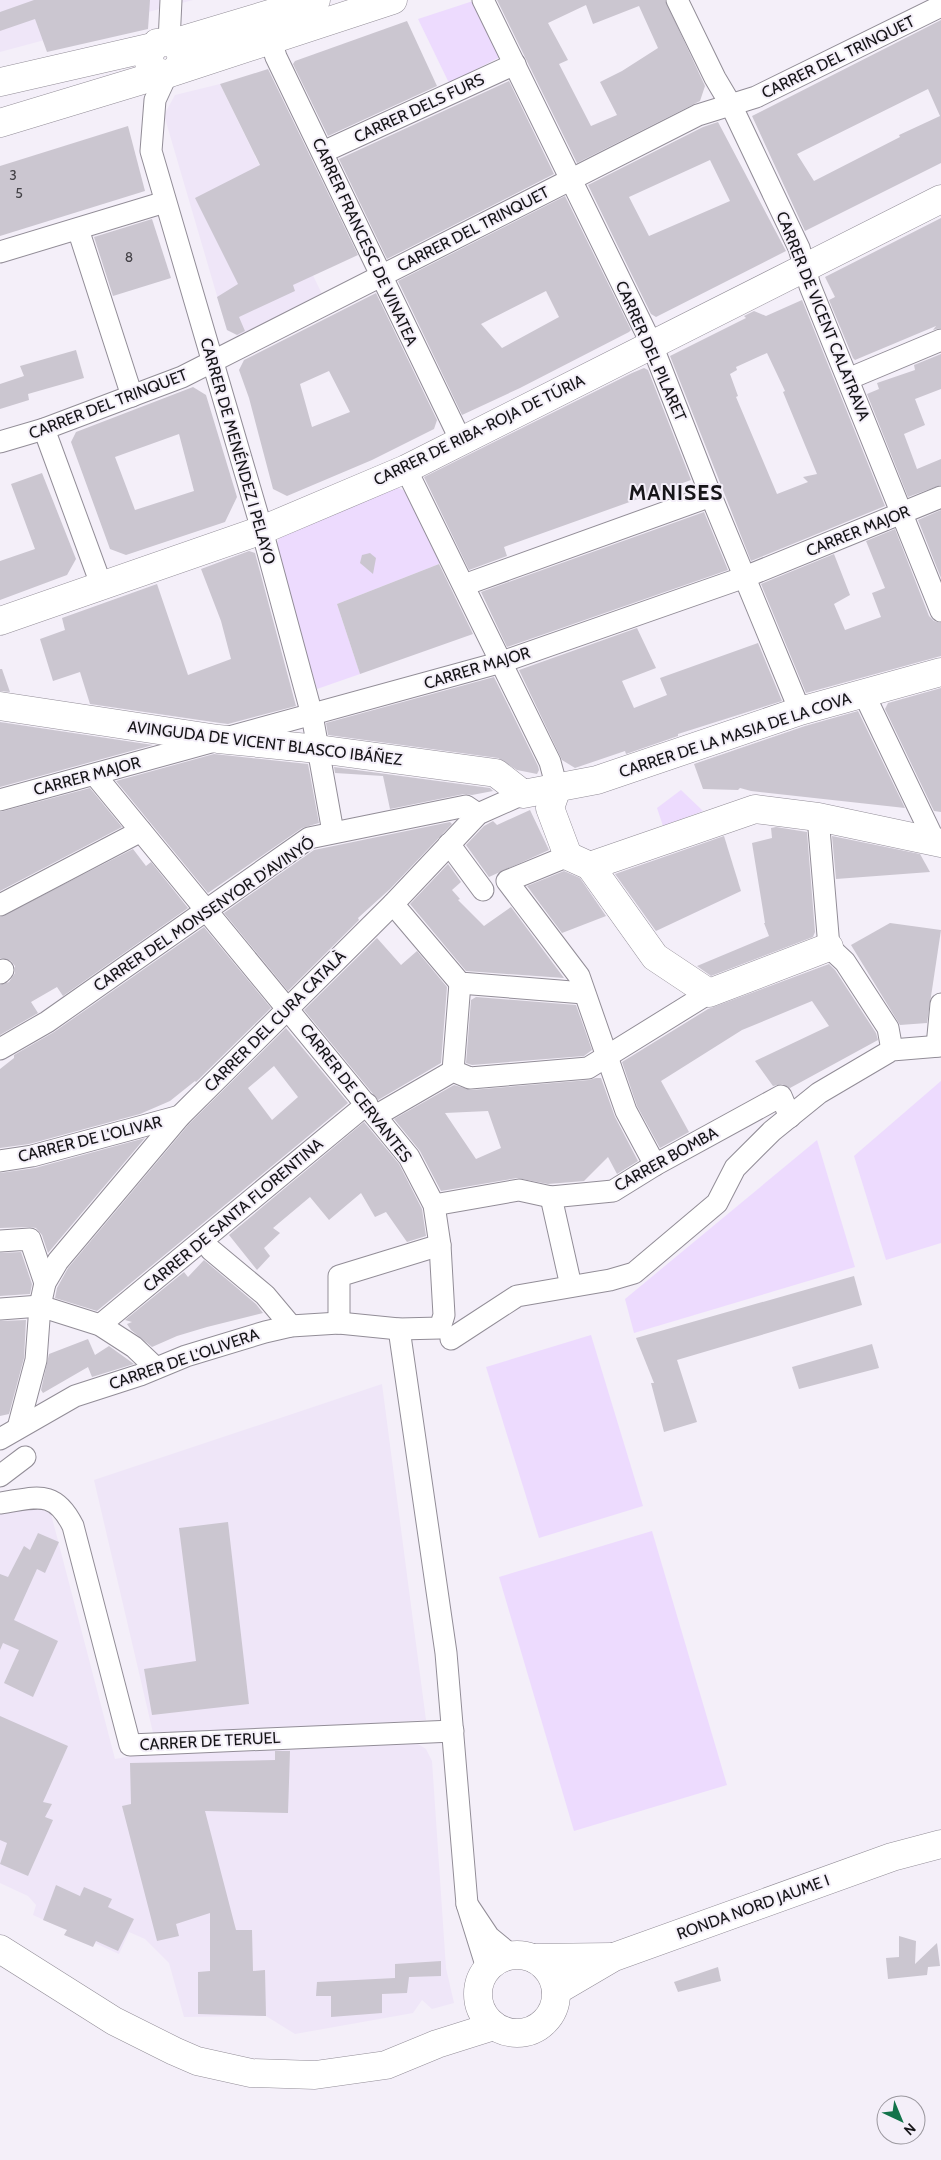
<svg xmlns="http://www.w3.org/2000/svg" width="941" height="2160" viewBox="0 0 941 2160" font-family="Cabin,sans-serif">
<style>
.built{fill:#efe6f8}
.green{fill:#eddbfe}
.building{fill:#cbc6d0;fill-rule:evenodd}
.lines{fill:none;stroke-linecap:round;stroke-linejoin:round}
.street-casing{stroke:#928d97;stroke-width:23}
.secondary-casing{stroke:#928d97;stroke-width:29}
.street{stroke:#fff;stroke-width:21}
.secondary{stroke:#fff;stroke-width:28}
.labels{text-anchor:middle;dominant-baseline:central;stroke-width:4;stroke-linejoin:round;paint-order:stroke}
.number-label{font-size:14px;fill:#434146}
.street-label{font-size:16px;fill:#161518;stroke:#f4eff9}
.district-label{font-size:21px;font-weight:bold;letter-spacing:1px;fill:#161518;stroke:#f4eff9}
</style>
<rect width="100%" height="100%" fill="#f4eff9"/>
<g class="built">
<path d="M0 0H193L0 52Z"/>
<path d="M220 84 322 294 239 336 227 330 164 115 175 95Z"/>
<path d="M382 1384 426 1720 154 1737 94 1480Z"/>
<path d="M40 1508 51 1514 115 1759 158 1751 415 1742 426 1749 432 1761 446 1968 454 2003 432 2009 422 2000 413 2013 295 2034 266 2016 184 2017 169 1963 145 1939 129 1932 119 1954 33 1915 36 1905 28 1896 0 1883V1513Z"/>
</g>
<g class="green">
<path d="M473 1 502 56 449 83 418 19Z"/>
<path d="M396 487 405 491 444 562 337 604 360 674 317 689 275 548 279 538Z"/>
<path d="M681 790 703 811 663 826 657 808Z"/>
<path d="M941 1081V1243L886 1260 854 1156Z"/>
<path d="M817 1140 855 1267 634 1333 625 1299Z"/>
<path d="M591 1335 643 1506 539 1538 486 1367Z"/>
<path d="M652 1531 727 1785 574 1831 499 1577Z"/>
</g>
<g class="building">
<path d="M34 0H150L148 29 47 52 35 19 0 31V12Z"/>
<path d="M497 0H665L705 86 700 101 577 163ZM586 5 593 24 639 6 658 48 622 71 600 82 617 115 591 126 559 64 568 60 548 23Z"/>
<path d="M941 20V163L805 231 752 116ZM928 89 940 116 899 135 900 137 814 181 797 154Z"/>
<path d="M407 21 437 86 328 136 293 64 295 61Z"/>
<path d="M268 69 358 255 293 285 295 291 239 317 245 331 237 335 227 330 217 297 238 284 195 198 260 165 220 84Z"/>
<path d="M509 81 554 174 387 259 339 159Z"/>
<path d="M718 122 786 251 656 317 651 314 588 185 703 127ZM710 160 730 201 649 236 629 197Z"/>
<path d="M128 126 145 191 0 236V166Z"/>
<path d="M565 196 631 330 629 332 520 388 462 415 398 281ZM546 291 559 317 502 348 481 324Z"/>
<path d="M941 218V328L933 330 936 326 855 360 853 358 829 300 835 297 825 277Z"/>
<path d="M152 219 171 278 113 296 94 237Z"/>
<path d="M376 293 437 420 434 429 372 460 287 496 273 489 249 398 239 370 244 360ZM329 371 350 412 312 427 300 384Z"/>
<path d="M802 300 885 506 751 561 670 356 746 318 744 316 754 311 766 316ZM767 353 785 391 783 392 817 474 803 477 808 482 777 494 736 397 738 396 730 374 737 370 736 367Z"/>
<path d="M76 350 84 378 28 394 29 400 0 409V384L24 376 20 366Z"/>
<path d="M941 354V389L915 399 925 425 904 434 917 469 941 459V485L908 497 867 394 879 389 877 383 915 370 914 365Z"/>
<path d="M644 368 648 370 691 480 504 547 507 556 469 570 424 477 632 373Z"/>
<path d="M193 387 206 395 237 497 225 522 126 555 110 549 71 442 76 432ZM179 434 194 491 135 510 115 457Z"/>
<path d="M42 473 76 559 67 575 0 600V561L35 549 11 484Z"/>
<path d="M941 510V578L918 520Z"/>
<path d="M704 512 728 570 507 647 481 592Z"/>
<path d="M895 529 929 616 934 621 941 623V656L806 693 761 584 834 554 850 595 834 604 845 630 881 617 872 593 885 588 866 541Z"/>
<path d="M249 551 255 553 296 706 228 724 220 723 90 704 80 672 53 681 40 639 65 630 62 618 157 584 188 675 231 659 221 621 201 569Z"/>
<path d="M370 553 376 558 373 574 360 563 362 555Z"/>
<path d="M439 564 473 634 360 674 337 604Z"/>
<path d="M637 628 656 668 622 681 634 708 667 695 660 678 758 643 782 701 678 734V736L626 754 625 751 575 768 562 760 519 670Z"/>
<path d="M0 669H2L10 692 0 691Z"/>
<path d="M494 677 538 766 539 770 537 774 517 770 498 758 328 735 326 723Z"/>
<path d="M941 688V812L934 811 885 709 888 703Z"/>
<path d="M858 711 905 808 751 791 740 788 738 790 703 789 694 764 805 726Z"/>
<path d="M0 722 153 745 0 787Z"/>
<path d="M214 754 308 764 319 823 302 828 208 893 116 781Z"/>
<path d="M334 767 490 788 493 791 472 795 464 794 390 809 383 776 335 773Z"/>
<path d="M90 788 122 827 0 891V812Z"/>
<path d="M530 810 549 850 489 877 466 845 484 826 493 821 497 825Z"/>
<path d="M450 822 452 824 390 889 358 918 359 920 288 991 224 913 314 850Z"/>
<path d="M776 827 807 832 815 932 813 937 711 976 697 966 769 936 764 923H765L752 843 772 838 771 828Z"/>
<path d="M724 836 741 891 656 931 615 874Z"/>
<path d="M832 836 920 854 930 872 836 879Z"/>
<path d="M133 849 146 866 151 862 188 908 63 996 57 987 31 1002 38 1013 0 1035V985L9 982 15 973V966L11 961 0 958V917Z"/>
<path d="M448 864 461 882 452 890 460 899 458 900 484 926 511 907 564 978 466 971 410 904Z"/>
<path d="M564 871 580 878 606 916 562 933 527 886Z"/>
<path d="M890 923 941 930 927 1023 900 1025 851 945Z"/>
<path d="M204 927 271 1008 196 1082 195 1081 170 1101 140 1114 29 1144 0 1148V1069L14 1058V1055L54 1032Z"/>
<path d="M377 938 401 965 417 951 447 987 441 1063 378 1100 304 1010Z"/>
<path d="M829 964 835 970 876 1033 878 1040 790 1088 782 1084 773 1086 755 1061 829 1026 812 1001 742 1030 661 1081 689 1132 660 1148 637 1106 622 1062 708 1009Z"/>
<path d="M476 997 576 1005 592 1050 584 1056 472 1065 466 1063 471 1000Z"/>
<path d="M286 1028 348 1103 97 1311 55 1298 57 1288 68 1268 189 1124ZM274 1066 298 1097 272 1120 248 1088Z"/>
<path d="M596 1078H601L615 1117 638 1161 617 1174 608 1157 584 1181 548 1184 517 1178 441 1191 420 1151 394 1119 454 1085 471 1090 589 1080ZM488 1111 501 1148 476 1159 445 1113Z"/>
<path d="M364 1122 399 1164 422 1209 426 1236 407 1242 386 1212 375 1217 361 1193 329 1220 310 1197 273 1228 280 1233 264 1248 270 1256 257 1270 229 1235Z"/>
<path d="M145 1138 48 1253 42 1235 36 1228 29 1227 0 1228V1173L35 1168Z"/>
<path d="M21 1252 32 1284 30 1294 0 1296V1253Z"/>
<path d="M204 1260 256 1304 263 1313 207 1327 177 1336 152 1347 131 1330 127 1324 132 1322 125 1320 184 1272 188 1277Z"/>
<path d="M854 1276 862 1305 677 1360 697 1422 664 1432 651 1383H654L636 1338Z"/>
<path d="M26 1320 24 1358 9 1414 0 1416V1321Z"/>
<path d="M88 1339 95 1355 109 1346 134 1364 92 1377 88 1367 43 1393 41 1390 49 1354Z"/>
<path d="M872 1344 879 1368 799 1389 792 1367Z"/>
<path d="M228 1522 249 1704 152 1715 144 1669 196 1661 179 1528Z"/>
<path d="M38 1533 59 1542 45 1573 37 1569 14 1620 58 1641 33 1697 4 1683 19 1650 3 1643 0 1650V1574L8 1577 24 1546 30 1550Z"/>
<path d="M0 1716 68 1746 43 1802 52 1804 45 1817 53 1820 28 1876 0 1864 7 1843 0 1840Z"/>
<path d="M275 1751H290L288 1813 205 1811 236 1930H252L253 1971 265 1970 266 2016 198 2014V1972L210 1971V1913L176 1924 179 1936 157 1941 122 1806 131 1804 130 1763 275 1760Z"/>
<path d="M56 1885 80 1896 84 1887 112 1899 108 1907 134 1919 118 1951 96 1941 93 1947 64 1935 67 1930 43 1920Z"/>
<path d="M899 1936 916 1941 915 1964 937 1943 940 1966 928 1967 927 1975 888 1979 886 1958 899 1957Z"/>
<path d="M441 1961V1976L409 1977 407 1993 382 1994V2013L331 2017V1996H316L317 1982 395 1978V1964Z"/>
<path d="M718 1967 721 1981 678 1992 674 1982Z"/>
</g>
<g class="lines">
<g class="street-casing">
<g id="street">
<path d="M483 0 652 345 711 496 800 711"/>
<path d="M677 0 715 78 731 105 799 248 810 286 941 611"/>
<path d="M271 41 276 57 461 441"/>
<path d="M169 42 171 0"/>
<path d="M167 74 155 100 151 151 262 530 312 715 333 832"/>
<path d="M323 152 515 64"/>
<path d="M78 229 132 396"/>
<path d="M0 252 165 202"/>
<path d="M848 379 941 340"/>
<path d="M44 429 102 587"/>
<path d="M0 442 44 429 182 377 698 115 756 97 941 6"/>
<path d="M406 469 550 762 557 788"/>
<path d="M464 585 711 496"/>
<path d="M864 694 935 842"/>
<path d="M0 800 502 662 745 577 941 497"/>
<path d="M818 817 829 947 845 962 888 1028 892 1050"/>
<path d="M449 844 483 890"/>
<path d="M568 856 507 881 579 976 626 1111 655 1165"/>
<path d="M393 904 460 983 584 993"/>
<path d="M0 905 141 831"/>
<path d="M0 973 3 970"/>
<path d="M937 1046 941 1004"/>
<path d="M0 1049 47 1022 309 838 466 806 478 814"/>
<path d="M453 1071 460 983"/>
<path d="M377 1115 453 1071 470 1078 588 1068 709 993"/>
<path d="M0 1161 32 1156 180 1116"/>
<path d="M551 1197 571 1286"/>
<path d="M434 1205 519 1190 551 1197 613 1191 655 1165 781 1096 790 1117"/>
<path d="M0 1241 30 1239 45 1283"/>
<path d="M211 1250 265 1295 291 1326"/>
<path d="M0 1309 40 1306 100 1325 134 1347 156 1368"/>
<path d="M339 1323V1276L440 1245"/>
<path d="M100 1325 367 1104"/>
<path d="M399 1329 446 1653 467 1904"/>
<path d="M451 1339 517 1296 610 1280 634 1273 717 1203 735 1168 772 1131 819 1093 892 1050 941 1046"/>
<path d="M18 1428 36 1360 40 1306 45 1283 58 1261 180 1116 393 904 478 814 523 794"/>
<path d="M0 1439 75 1396 140 1375 186 1356 265 1332 291 1326 339 1323 399 1329 440 1328 444 1315 440 1245 434 1205 409 1157 95 775"/>
<path d="M0 1476 25 1457"/>
<path d="M0 1503C36 1498 54 1488 73 1526L130 1745 453 1731"/>
<path d="M487 1968 467 1904 489 1937 511 1955"/>
</g>
</g>
<g class="secondary-casing">
<g id="secondary">
<path d="M173 43 316 0"/>
<path d="M173 72C185 63 184 47 169 42L157 43 150 52 149 63 156 72 167 74 393 0"/>
<path d="M0 82 153 47"/>
<path d="M0 123 162 74"/>
<path d="M0 621 262 530 406 469 941 199"/>
<path d="M0 706 218 739 318 749 496 773 523 794 597 780 800 711 941 672"/>
<path d="M557 788 550 808 568 856 590 866 655 957 709 993 829 947"/>
<path d="M590 866 755 809 818 817 941 843"/>
<path d="M0 1949 114 2021 174 2051 197 2061 251 2073 315 2075 386 2065 437 2044 494 2026"/>
<circle cx="517" cy="1994" r="39"/>
<path d="M533 1958 612 1957"/>
<path d="M556 1991 614 1957 892 1857 941 1844"/>
</g>
</g>
<use href="#street" class="street"/>
<use href="#secondary" class="secondary"/>
</g>
<g class="labels">
<g class="number-label">
<text x="13" y="175">3</text>
<text x="19" y="193">5</text>
<text x="129" y="257">8</text>
</g>
<g class="street-label">
<text transform="translate(838 57) rotate(-26)">CARRER DEL TRINQUET</text>
<text transform="translate(419 108) rotate(-25)">CARRER DELS FURS</text>
<text transform="translate(473 229) rotate(-27)">CARRER DEL TRINQUET</text>
<text transform="translate(365 242) rotate(65)">CARRER FRANCESC DE VINATEA</text>
<text transform="translate(823 316) rotate(68)">CARRER DE VICENT CALATRAVA</text>
<text transform="translate(651 351) rotate(66)">CARRER DEL PILARET</text>
<text transform="translate(108 404) rotate(-21)">CARRER DEL TRINQUET</text>
<text transform="translate(479 430) rotate(-26)">CARRER DE RIBA-ROJA DE TÚRIA</text>
<text transform="translate(238 451) rotate(74)">CARRER DE MENÉNDEZ I PELAYO</text>
<text transform="translate(858 531) rotate(-22)">CARRER MAJOR</text>
<text transform="translate(477 668) rotate(-17)">CARRER MAJOR</text>
<text transform="translate(735 735) rotate(-18)">CARRER DE LA MASIA DE LA COVA</text>
<text transform="translate(265 743) rotate(7)">AVINGUDA DE VICENT BLASCO IBÁÑEZ</text>
<text transform="translate(87 776) rotate(-15)">CARRER MAJOR</text>
<text transform="translate(204 914) rotate(-34)">CARRER DEL MONSENYOR D'AVINYÓ</text>
<text transform="translate(275 1021) rotate(-45)">CARRER DEL CURA CATALÀ</text>
<text transform="translate(356 1093) rotate(52)">CARRER DE CERVANTES</text>
<text transform="translate(90 1139) rotate(-14)">CARRER DE L'OLIVAR</text>
<text transform="translate(666 1159) rotate(-29)">CARRER BOMBA</text>
<text transform="translate(233 1215) rotate(-40)">CARRER DE SANTA FLORENTINA</text>
<text transform="translate(184 1359) rotate(-19)">CARRER DE L'OLIVERA</text>
<text transform="translate(210 1741) rotate(-3)">CARRER DE TERUEL</text>
<text transform="translate(753 1907) rotate(-20)">RONDA NORD JAUME I</text>
</g>
<g class="district-label">
<text x="676" y="492">MANISES</text>
</g>
</g>
<g transform="translate(901 2120) rotate(136)"><circle r="24" fill="#f4eff9" stroke="#9b989f"/>
<path d="M0-4L9 19L0 12L-9 19Z" fill="#12734a"/>
<text y="-8" font-size="14" font-weight="bold" text-anchor="middle" fill="#161518">N</text>
</g>
</svg>
